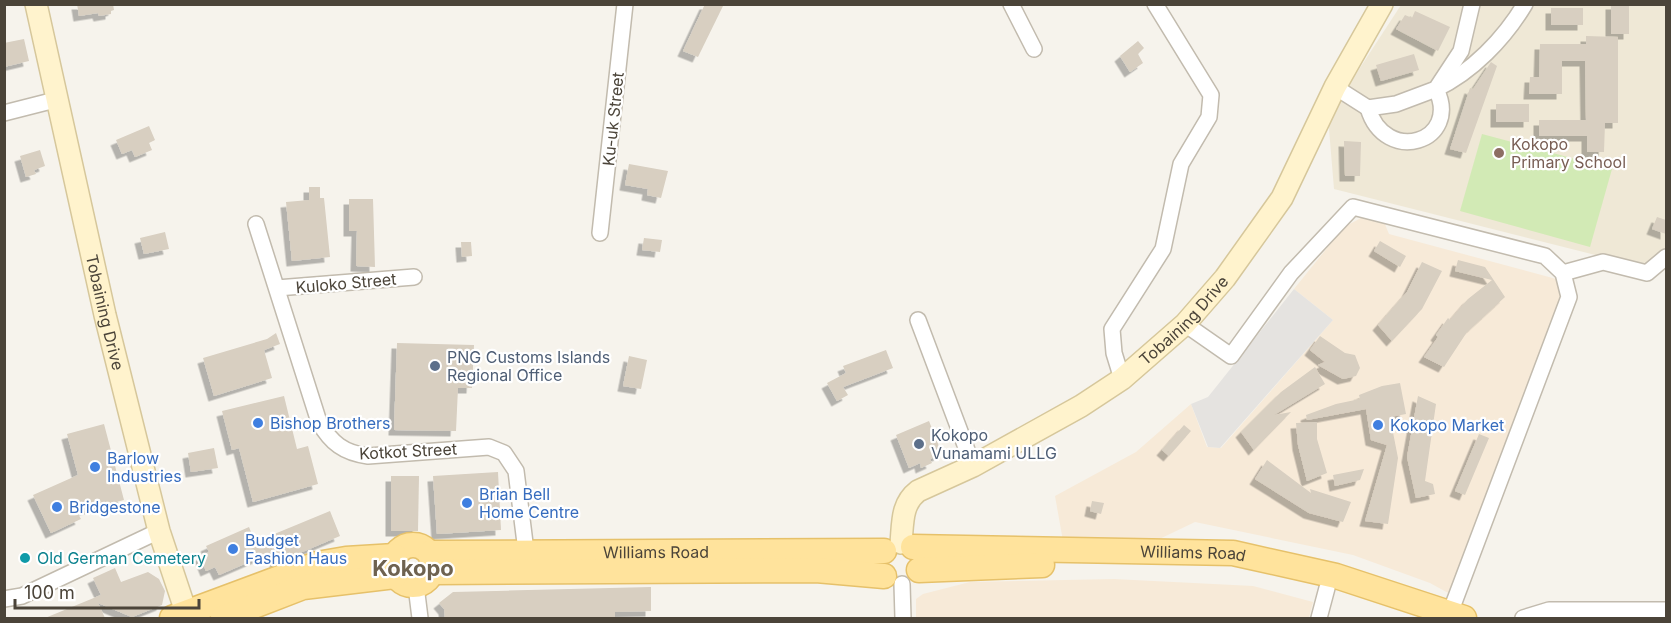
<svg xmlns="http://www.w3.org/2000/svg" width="1671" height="623" viewBox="0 0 1671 623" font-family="Inter,sans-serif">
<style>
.commercial{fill:#f7ead8}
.education{fill:#efe8d6}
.green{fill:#d2eab5}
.parking{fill:#e5e3e0}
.building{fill:#d8cfc1;filter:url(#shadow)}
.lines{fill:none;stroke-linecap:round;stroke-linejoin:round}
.street-casing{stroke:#c2bbae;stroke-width:18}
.secondary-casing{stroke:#d6c79b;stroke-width:24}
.primary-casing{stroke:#e6c16a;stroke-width:27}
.street{stroke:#fff;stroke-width:15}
.secondary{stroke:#fff3cd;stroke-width:21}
.primary{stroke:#ffe39c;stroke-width:24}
.education-dot{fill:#8d6e63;stroke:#fff;stroke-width:2}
.service-dot{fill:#5c6f8a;stroke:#fff;stroke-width:2}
.shop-dot{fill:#3f7fe0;stroke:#fff;stroke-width:2}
.culture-dot{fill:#0f9aa8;stroke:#fff;stroke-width:2}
.labels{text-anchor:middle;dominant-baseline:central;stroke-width:4.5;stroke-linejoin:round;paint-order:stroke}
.street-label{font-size:16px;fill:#4b4439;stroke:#fff}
.education-label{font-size:16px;fill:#785e54;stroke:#fff;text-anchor:start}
.service-label{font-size:16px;fill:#4e5e75;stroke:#fff;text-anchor:start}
.shop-label{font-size:16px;fill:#366cbe;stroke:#fff;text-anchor:start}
.culture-label{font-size:16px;fill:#0d838f;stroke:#fff;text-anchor:start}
.district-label{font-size:22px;font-weight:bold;fill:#6e6250;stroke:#fff}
</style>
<defs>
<filter id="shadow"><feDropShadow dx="-5.5" dy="5.5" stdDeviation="0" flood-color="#0004"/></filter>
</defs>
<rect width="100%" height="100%" fill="#f6f3ec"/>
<g class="commercial">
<path d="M1361 218 1384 222 1389 234 1560 280 1562 298 1450 594 1430 583 1353 555 1195 522 1149 544 1063 541 1055 496 1136 452 1191 404 1207 447 1221 448 1333 320 1294 289 1344 227Z"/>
<path d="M1114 579 1253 586 1313 602 1309 618H916V599L923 594 970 582Z"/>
</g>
<path class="education" d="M1401 5H1666V269L1639 266 1334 189 1328 117Z"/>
<path class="green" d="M1482 134 1612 169 1590 247 1460 211Z"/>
<path class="parking" d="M1294 289 1333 320 1220 448 1208 447 1191 404 1208 397Z"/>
<g class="building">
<path d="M77 4H113L114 10 111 11V14L99 16 98 13 79 16Z"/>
<path d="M705 4H724L698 57 683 51Z"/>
<rect x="1611" y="4" width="18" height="30"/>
<rect x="1551" y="8" width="32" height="17"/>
<path d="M1415 11 1450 27 1438 51 1396 29 1405 15 1412 18Z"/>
<path d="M1586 36 1618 37V123H1605L1604 152H1587V136H1539V120H1586L1585 61H1562V94H1529L1530 77H1539L1540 44H1586Z"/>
<path d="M24 39 29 61 4 67V43Z"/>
<path d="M1138 41 1144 48 1138 54 1143 63 1130 72 1120 56Z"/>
<path d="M1414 54 1419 70 1381 81 1376 65Z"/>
<path d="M1491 62 1497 66 1466 153 1450 149 1470 88 1473 89Z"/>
<rect x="1496" y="104" width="33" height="18"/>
<path d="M149 126 155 140 149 143 152 150 135 157 132 150 122 154 116 140Z"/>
<path d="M1344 141 1361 142 1360 176H1345Z"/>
<path d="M40 150 45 166 34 170 36 174 26 177 20 156Z"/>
<path d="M629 164 668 171 661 198 647 195 648 189 625 185Z"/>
<path d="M309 187H320V198H324L330 257 292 261 286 202 309 200Z"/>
<path d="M349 199H373L375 267 356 266 357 231H349Z"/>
<path d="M1657 217 1666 220V234L1652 229Z"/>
<path d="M165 232 169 249 144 254 140 238Z"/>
<path d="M644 238 662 240 660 252 642 250Z"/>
<path d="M1380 241 1406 256 1400 267 1374 251Z"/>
<path d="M461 242H471L472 256 462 257Z"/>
<path d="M1458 260 1485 267 1505 297 1467 332 1444 367 1424 357 1438 337 1436 335 1448 318 1450 320 1468 299 1492 280 1455 271Z"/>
<path d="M1422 262 1442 271 1422 309 1392 341 1378 325 1407 292Z"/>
<path d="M276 333 280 344 264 350 272 378 214 396 203 358 267 339Z"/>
<path d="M1320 336 1345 353 1355 355 1360 368 1356 376 1343 379 1318 365 1325 362 1310 350Z"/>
<path d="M397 343 474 345 472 388H458L456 431 394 430Z"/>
<path d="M886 350 893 368 843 387 848 395 837 401 827 383 846 373 843 366Z"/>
<path d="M629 356 647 360 641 389 623 386Z"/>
<path d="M1315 367 1325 384 1274 415 1291 412 1254 450 1241 432 1281 392Z"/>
<path d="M1400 383 1406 414 1390 417 1398 458 1388 524 1365 521 1387 445 1371 440 1366 409 1307 420 1306 415 1336 404 1360 399 1359 395 1382 386Z"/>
<path d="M284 396 297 449 308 446 318 484 253 502 239 448 232 450 222 411Z"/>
<path d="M1418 396 1436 404 1425 481 1433 484 1435 494 1416 498 1407 457Z"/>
<path d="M929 421 942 454 930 459 932 463 921 468 920 463 909 468 896 435Z"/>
<path d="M1317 422V439L1327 473 1307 481 1298 445 1296 423Z"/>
<path d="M104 424 124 500 77 512 81 519 51 533 33 495 78 475 67 434Z"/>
<path d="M1184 425 1191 431 1169 456 1162 450Z"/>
<path d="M1479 434 1489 438 1465 495 1455 491Z"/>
<path d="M214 448 218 468 191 472 188 453Z"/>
<path d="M1267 460 1311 493 1310 489 1351 502 1343 522 1309 513 1255 479Z"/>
<path d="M1364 469 1360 480 1335 486 1333 475Z"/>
<path d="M498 472 501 530 437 534 433 476Z"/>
<path d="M391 476H419L418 531H391Z"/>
<path d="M1092 501 1104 503 1101 514 1090 511Z"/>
<path d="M330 511 340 536 276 563 272 552 219 575 215 567 206 571 200 556 209 552 206 546 249 527 255 542Z"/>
<path d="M115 568 121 582 148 572 159 579 165 591 162 605 132 617 98 603 105 618H45L101 595 93 578Z"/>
<path d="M651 587V611L615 612V618H445L444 609 439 603 453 592Z"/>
</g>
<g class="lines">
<g class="street-casing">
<g id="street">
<path d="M1011 4 1034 49"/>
<path d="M1335 87 1368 108 1396 104 1436 89 1461 51 1472 4"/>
<path d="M1368 108C1385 166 1462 142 1436 89 1472 72 1504 39 1525 4"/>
<path d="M4 113 59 99"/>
<path d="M256 224 319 422C331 443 344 453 368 456L489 447 504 453 516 471 527 559"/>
<path d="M600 233 625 4"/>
<path d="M1563 273 1603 262 1647 273 1666 257"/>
<path d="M277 288 414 277"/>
<path d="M918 320 973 466"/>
<path d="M1185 324 1231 356 1291 273 1353 207 1545 256 1563 273 1569 297 1450 613"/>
<path d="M1122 379 1114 353 1112 329 1163 249 1181 164 1209 117 1211 95 1155 4"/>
<path d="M902 584 903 618"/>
<path d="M416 586 420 618"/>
<path d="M4 599 22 596 159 531"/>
<path d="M1319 618 1327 588"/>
<path d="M1523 618 1549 610H1666"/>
</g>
</g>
<g class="secondary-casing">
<g id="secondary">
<path id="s1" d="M36 4 105 315 159 531 188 618"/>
<path id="s2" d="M901 543C903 523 901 504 918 491L973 466 1081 406 1122 379 1185 324 1225 278 1282 198 1335 87 1382 4"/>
</g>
</g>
<g class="primary-casing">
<g id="primary">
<circle cx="413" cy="565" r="20"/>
<path id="s3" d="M913 547 1233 553 1336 576 1464 618"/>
<path id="s4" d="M430 553 884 551"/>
<path d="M919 570 1042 565"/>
<path d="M433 572 816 570 884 576"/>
<path d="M172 618 317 564 346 559 395 556"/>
<path d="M223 618 303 587 395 576"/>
</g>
</g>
<use href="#street" class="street"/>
<use href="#secondary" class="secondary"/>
<use href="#primary" class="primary"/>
</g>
<circle class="education-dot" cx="1499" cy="153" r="6"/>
<g class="service-dot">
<circle cx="435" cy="366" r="6"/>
<circle cx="919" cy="444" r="6"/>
</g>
<g class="shop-dot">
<circle cx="258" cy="423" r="6"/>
<circle cx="1378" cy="425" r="6"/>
<circle cx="95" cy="467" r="6"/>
<circle cx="467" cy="503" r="6"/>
<circle cx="57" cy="507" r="6"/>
<circle cx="233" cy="549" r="6"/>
</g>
<circle class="culture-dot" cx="25" cy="558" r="6"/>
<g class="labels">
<g class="street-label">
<text transform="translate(613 119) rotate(-84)">Ku-uk Street</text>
<text transform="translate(346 283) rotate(-5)">Kuloko Street</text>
<text stroke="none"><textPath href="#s1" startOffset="316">Tobaining Drive</textPath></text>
<text stroke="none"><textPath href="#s2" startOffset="375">Tobaining Drive</textPath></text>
<text transform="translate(408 451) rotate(-3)">Kotkot Street</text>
<text stroke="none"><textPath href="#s4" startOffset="226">Williams Road</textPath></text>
<text stroke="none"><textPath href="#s3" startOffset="280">Williams Road</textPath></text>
</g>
<g class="education-label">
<text x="1511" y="144">Kokopo<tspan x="1511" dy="18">Primary School</tspan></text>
</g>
<g class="service-label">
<text x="447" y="357">PNG Customs Islands<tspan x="447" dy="18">Regional Office</tspan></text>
<text x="931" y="435">Kokopo<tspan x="931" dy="18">Vunamami ULLG</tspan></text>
</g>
<g class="shop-label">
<text x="270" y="423">Bishop Brothers</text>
<text x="1390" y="425">Kokopo Market</text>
<text x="107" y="458">Barlow<tspan x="107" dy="18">Industries</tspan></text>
<text x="479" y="494">Brian Bell<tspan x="479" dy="18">Home Centre</tspan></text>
<text x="69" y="507">Bridgestone</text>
<text x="245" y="540">Budget<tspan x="245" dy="18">Fashion Haus</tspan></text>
</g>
<g class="culture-label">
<text x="37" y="558">Old German Cemetery</text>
</g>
<g class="district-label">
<text x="413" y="568">Kokopo</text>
</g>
</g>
<rect width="1671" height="623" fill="none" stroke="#4b4439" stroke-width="12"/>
<path d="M15 599v9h184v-9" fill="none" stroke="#4b4439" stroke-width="3"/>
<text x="24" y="599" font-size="18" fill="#4b4439" stroke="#ffffff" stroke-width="4.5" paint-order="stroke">100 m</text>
</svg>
